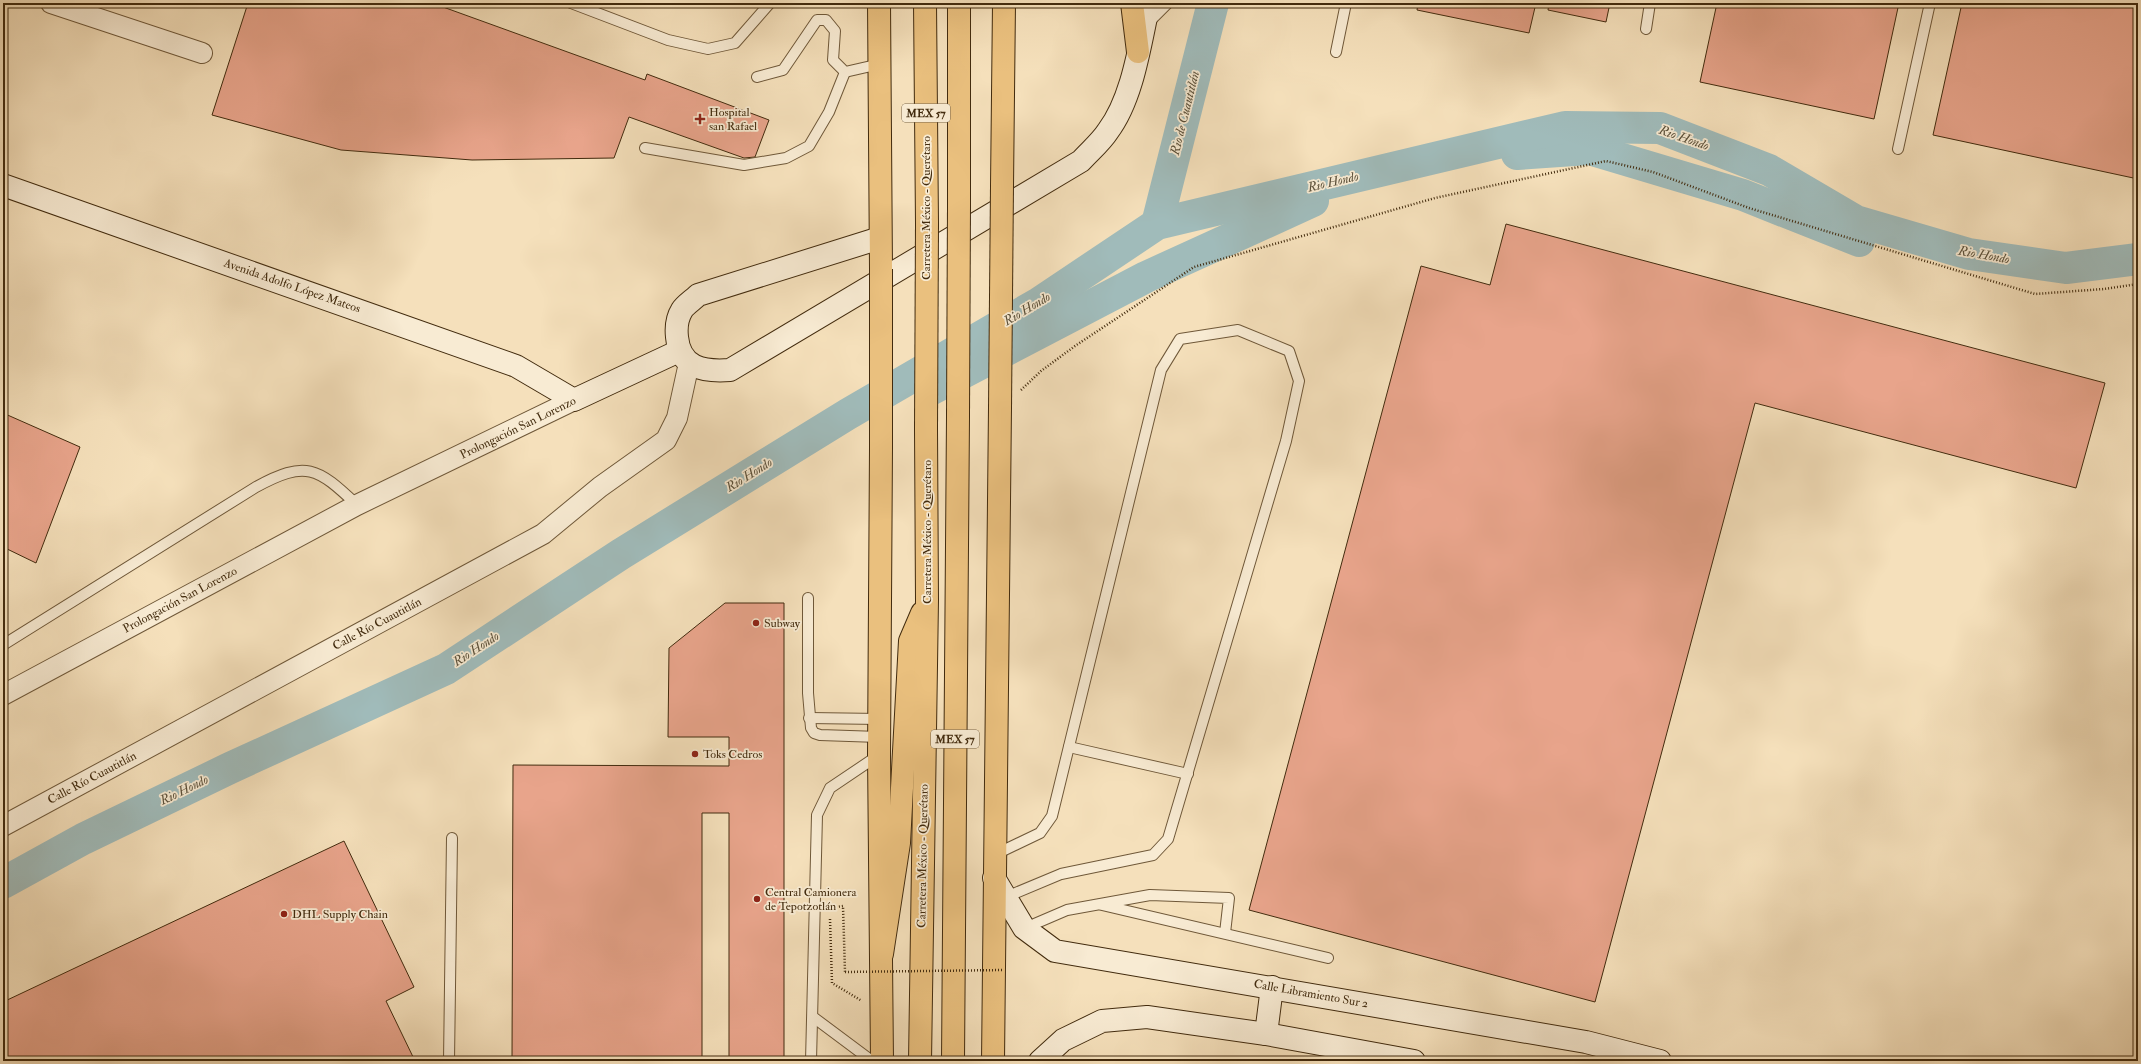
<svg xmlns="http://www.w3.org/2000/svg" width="2141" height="1064" viewBox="0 0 2141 1064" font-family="'IM FELL Double Pica',serif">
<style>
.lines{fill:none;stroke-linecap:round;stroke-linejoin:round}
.river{stroke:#a0bbba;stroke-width:32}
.building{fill:#e8a48b;stroke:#422b0e}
.lane-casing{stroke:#6f5839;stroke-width:12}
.street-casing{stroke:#6f5839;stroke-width:22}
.secondary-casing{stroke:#422b0e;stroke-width:24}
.primary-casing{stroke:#422b0e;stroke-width:24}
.highway-casing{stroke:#422b0e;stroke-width:24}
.path{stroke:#422b0e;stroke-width:2.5;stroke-dasharray:1 2;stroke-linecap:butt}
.lane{stroke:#f8ebd3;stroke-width:10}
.street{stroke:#f8ebd3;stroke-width:20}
.secondary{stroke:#f8ebd3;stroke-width:22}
.primary{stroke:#eac07e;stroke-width:22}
.highway{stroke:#eac07e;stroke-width:22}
.primary-bridge-casing{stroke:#422b0e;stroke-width:24;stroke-linecap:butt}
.highway-bridge-casing{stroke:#422b0e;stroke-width:24;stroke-linecap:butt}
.path-bridge{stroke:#422b0e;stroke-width:2.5;stroke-dasharray:1 2;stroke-linecap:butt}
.primary-bridge{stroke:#eac07e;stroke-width:22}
.highway-bridge{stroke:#eac07e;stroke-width:22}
.poi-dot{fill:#8f2418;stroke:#f8ebd3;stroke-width:1.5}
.labels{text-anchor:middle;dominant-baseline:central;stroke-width:3.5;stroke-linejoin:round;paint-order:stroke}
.shield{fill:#f8ebd3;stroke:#796549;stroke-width:1}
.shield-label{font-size:11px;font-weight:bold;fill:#422b0e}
.poi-label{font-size:12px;fill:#422b0e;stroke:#f8ebd3;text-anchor:start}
.street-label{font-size:12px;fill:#422b0e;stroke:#f8ebd3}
.water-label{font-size:13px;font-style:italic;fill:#5a4f39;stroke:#f8ebd3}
</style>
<rect width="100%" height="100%" fill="#f5e0bb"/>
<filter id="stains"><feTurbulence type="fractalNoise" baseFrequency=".005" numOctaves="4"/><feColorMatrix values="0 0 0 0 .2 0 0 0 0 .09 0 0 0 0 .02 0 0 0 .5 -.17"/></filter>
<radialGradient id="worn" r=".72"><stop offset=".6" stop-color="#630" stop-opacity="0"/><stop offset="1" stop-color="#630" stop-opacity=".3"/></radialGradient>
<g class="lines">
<g class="river">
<path d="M1517 154 1589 149 1743 195 1859 241"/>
<path d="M1157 224 1213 3"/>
<path d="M930 390 1146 277 1313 201"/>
<path d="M3 883 83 839 230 768 446 669 621 554 848 414 1039 303 1157 224 1565 127 1660 128 1769 170 1856 221 1969 254 2066 268 2138 259"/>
</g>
</g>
<g class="building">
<path d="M248 3H432L645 80 647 74 769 120 755 157 744 158 629 117 614 158 472 160 341 150 212 115Z"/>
<path d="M1418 3H1536L1529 33 1417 10Z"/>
<path d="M1549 3H1610L1606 22 1548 10Z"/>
<path d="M1717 3H1899L1874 119 1700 82Z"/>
<path d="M1962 3H2138V179L1933 135Z"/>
<path d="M1506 224 2105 383 2076 488 1755 403 1595 1002 1249 910 1421 266 1490 285Z"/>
<path d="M3 413 80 447 36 563 3 547Z"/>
<path d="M725 603H784V1061H729V813H702V1061H512L513 765 729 766V737H668L669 648Z"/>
<path d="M344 841 414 987 386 1001 415 1061H3V1002Z"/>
</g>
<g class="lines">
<g class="lane-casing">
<g id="lane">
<path d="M571 3 668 40 708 49 735 43 770 3"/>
<path d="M1149 22 1168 3"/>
<path d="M1646 29 1650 3"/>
<path d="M1336 52 1346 3"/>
<path d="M757 77 783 70 817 20H826L835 31 833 60 845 72 880 64"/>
<path d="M645 148 744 165 786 158 809 146 829 112 845 72"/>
<path d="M1898 149 1930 3"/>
<path d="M808 598V693L811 728 814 733 820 735 879 737"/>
<path d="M3 645 256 487C306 460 317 467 357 505"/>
<path d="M809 718 880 719"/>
<path d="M1069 747 1188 774"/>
<path d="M994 855 1040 833 1052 816 1161 370 1180 339 1238 330 1289 351 1299 381 1286 441 1168 839 1153 855 1061 874 1006 897"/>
<path d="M1102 905 1328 958"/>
<path d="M1025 928 1067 910 1150 895 1229 898 1225 933"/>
<path d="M813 1017 872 1061"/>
<path d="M449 1061 452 838"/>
<path d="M811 1061 817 815 830 788 879 755"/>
</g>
</g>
<g class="street-casing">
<g id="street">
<path d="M51 3 202 53"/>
<path d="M3 695 357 505 574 400"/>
<path d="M3 826 543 534 600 487 666 440 677 418 689 363"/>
</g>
</g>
<g class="secondary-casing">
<g id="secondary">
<path d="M3 185 516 366 574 400 679 351"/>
<path d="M880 238 698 295C693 300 685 305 682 310 677 318 676 328 677 337 680 368 703 372 730 370L1081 161C1090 151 1101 142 1108 131 1133 98 1140 43 1149 3"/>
<path d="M994 878 1024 928 1055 951 1586 1042 1660 1061"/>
<path d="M1266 1034 1272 987"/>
<path d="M1040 1061 1063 1040 1102 1021 1147 1017 1266 1034 1414 1061"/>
</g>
</g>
<g class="primary-casing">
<g id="primary">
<path d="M879 3 881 269"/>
<path d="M1132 3 1138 52"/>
<path d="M1002 186 1004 3"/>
<path d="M881 448 879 755 882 1061"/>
<path d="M993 1061 1000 408"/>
</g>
</g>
<g class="highway-casing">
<g id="highway">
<path d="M925 3 927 224"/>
<path d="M959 206V3"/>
<path d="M882 954 899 843 910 641 922 613"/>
<path d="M920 1061 927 600 926 429"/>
<path d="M953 1061 958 417"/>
</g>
</g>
<g class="path">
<path d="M1021 390 1041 371 1075 346 1194 267 1435 198 1606 161 1653 172 1749 208 2035 294 2104 289 2138 284"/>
<path d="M830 908 843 906 845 972"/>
<path d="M830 919 832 983 862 1001"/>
</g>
<use href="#lane" class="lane"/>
<use href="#street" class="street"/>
<use href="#secondary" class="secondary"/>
<use href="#primary" class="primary"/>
<use href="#highway" class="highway"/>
<g class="primary-bridge-casing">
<g id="primary-bridge">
<path d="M881 269V448"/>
<path d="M1000 408 1002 186"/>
</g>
</g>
<g class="highway-bridge-casing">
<g id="highway-bridge">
<path d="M958 417 959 206"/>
<path d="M926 429 927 224"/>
</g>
</g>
<path class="path-bridge" d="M845 972 1004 970"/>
<use href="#primary-bridge" class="primary-bridge"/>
<use href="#highway-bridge" class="highway-bridge"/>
</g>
<g class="poi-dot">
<path d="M698 113h4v4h4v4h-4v4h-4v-4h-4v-4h4z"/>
<circle cx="756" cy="623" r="4"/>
<circle cx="695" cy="754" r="4"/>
<circle cx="757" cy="899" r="4"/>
<circle cx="284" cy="914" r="4"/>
</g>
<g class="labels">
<g class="shield">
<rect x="902" y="104" width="48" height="18" rx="3"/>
<rect x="931" y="730" width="48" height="18" rx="3"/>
</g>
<g class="shield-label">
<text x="926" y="113">MEX 57</text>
<text x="955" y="739">MEX 57</text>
</g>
<g class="poi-label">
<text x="709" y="112">Hospital<tspan x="709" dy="14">san Rafael</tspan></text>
<text x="764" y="623">Subway</text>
<text x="703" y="754">Toks Cedros</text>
<text x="765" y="892">Central Camionera<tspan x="765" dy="14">de Tepotzotlán</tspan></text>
<text x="292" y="914">DHL Supply Chain</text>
</g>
<g class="street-label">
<text transform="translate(926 208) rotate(-90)">Carretera México - Querétaro</text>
<text transform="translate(292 286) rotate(19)">Avenida Adolfo López Mateos</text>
<text transform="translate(518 428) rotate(-26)">Prolongación San Lorenzo</text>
<text transform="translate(927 532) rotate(-90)">Carretera México - Querétaro</text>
<text transform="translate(180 600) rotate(-28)">Prolongación San Lorenzo</text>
<text transform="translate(377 624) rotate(-28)">Calle Río Cuautitlán</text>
<text transform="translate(92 778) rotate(-28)">Calle Río Cuautitlán</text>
<text transform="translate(923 856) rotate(-89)">Carretera México - Querétaro</text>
<text transform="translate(1311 994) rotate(10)">Calle Libramiento Sur 2</text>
</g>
<g class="water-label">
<text transform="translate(1185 113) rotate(-76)">Rio de Cuautitlán</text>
<text transform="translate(1684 138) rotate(19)">Rio Hondo</text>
<text transform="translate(1333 182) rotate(-13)">Rio Hondo</text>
<text transform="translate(1984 255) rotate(10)">Rio Hondo</text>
<text transform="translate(1027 309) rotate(-31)">Rio Hondo</text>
<text transform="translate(749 475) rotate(-32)">Rio Hondo</text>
<text transform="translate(476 649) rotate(-33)">Rio Hondo</text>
<text transform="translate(184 790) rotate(-26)">Rio Hondo</text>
</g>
</g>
<rect width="2141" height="1064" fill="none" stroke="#f5e0bb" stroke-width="16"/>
<rect x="4" y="4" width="2133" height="1056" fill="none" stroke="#422b0e" stroke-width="2"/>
<rect x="8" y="8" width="2125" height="1048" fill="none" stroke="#422b0e"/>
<rect width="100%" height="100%" filter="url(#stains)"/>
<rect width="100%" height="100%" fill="url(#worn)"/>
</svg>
